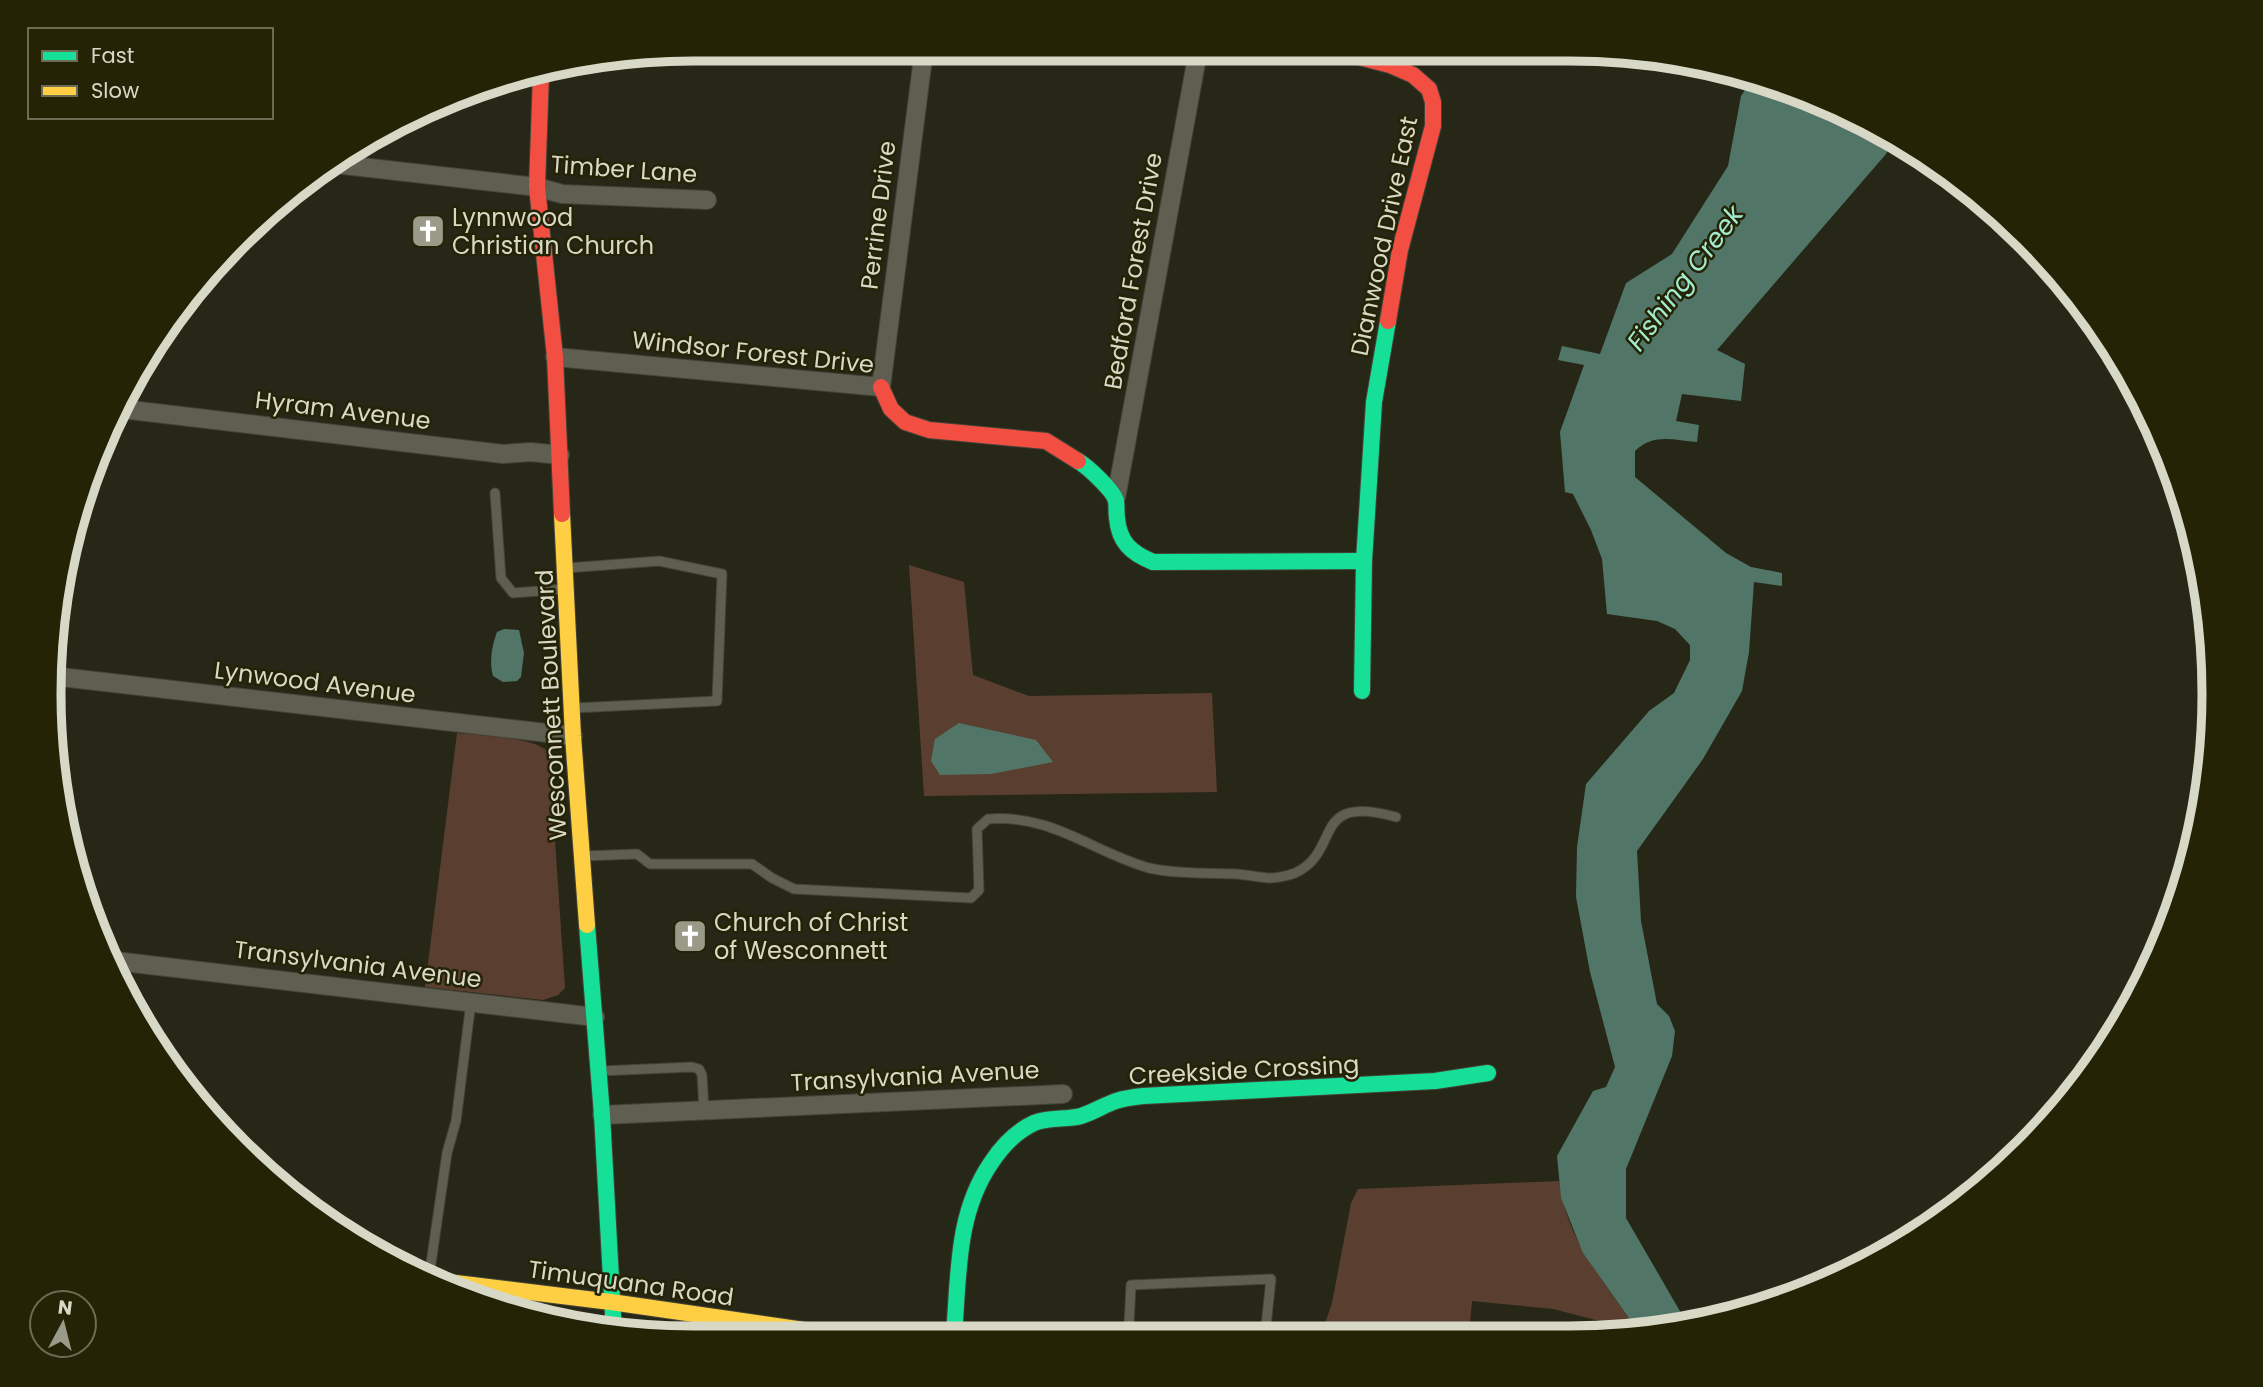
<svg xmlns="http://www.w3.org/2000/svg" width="2263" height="1387" viewBox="0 0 2263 1387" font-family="Poppins,sans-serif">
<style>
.green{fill:#5a3f30}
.water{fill:#517667}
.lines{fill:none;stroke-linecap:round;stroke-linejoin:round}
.lane-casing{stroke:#444337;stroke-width:11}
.street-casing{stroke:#444337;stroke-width:20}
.fast-casing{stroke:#444337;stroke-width:18}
.slow-casing{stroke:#444337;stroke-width:18}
.jam-casing{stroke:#444337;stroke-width:18}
.lane{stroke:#5e5e51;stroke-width:9}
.street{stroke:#5e5e51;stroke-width:18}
.fast{stroke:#16e098;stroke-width:16}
.slow{stroke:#ffcf43;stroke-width:16}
.jam{stroke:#f24e42;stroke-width:16}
.labels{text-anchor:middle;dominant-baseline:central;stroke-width:5;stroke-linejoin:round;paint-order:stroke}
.street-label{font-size:24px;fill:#d8d8c7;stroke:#242306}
.poi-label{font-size:24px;fill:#d8d8c7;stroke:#242306;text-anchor:start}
.water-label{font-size:26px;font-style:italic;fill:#a3ecd1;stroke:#242306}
.rim{fill:none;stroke:#d8d8c7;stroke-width:9}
</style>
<rect width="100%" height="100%" fill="#272717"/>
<g class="green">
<path d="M909 565 964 582 973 675 1029 696 1212 693 1217 792 924 796Z"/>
<path d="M457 733C481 736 531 736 549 752L565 988 558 995 543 1000 425 987Z"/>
<path d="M1559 1181C1566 1239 1606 1285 1638 1331L1553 1309 1472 1301 1469 1336H1463L1449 1323H1436L1417 1336H1391L1371 1324 1351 1326 1352 1336 1321 1335 1332 1303 1351 1203 1358 1189Z"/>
</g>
<g class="water">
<path d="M1751 81 1816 98 1892 142 1886 154 1717 350 1745 364 1741 401 1682 394 1676 421 1699 425 1697 442C1674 440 1653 433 1635 451V477L1726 553 1751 567 1782 573V586L1754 582 1749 652 1742 691 1703 759 1637 851 1641 921 1657 1004 1669 1016 1675 1031 1672 1056 1626 1169V1218L1681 1313 1689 1321 1638 1331 1583 1253 1561 1198 1557 1156 1593 1091 1606 1087 1615 1067 1590 972 1576 897 1577 847 1586 784 1649 711 1674 693 1690 660V645L1675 629 1657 621 1607 614 1602 559 1591 530 1573 494 1565 492 1560 432 1584 365 1558 360 1562 346 1600 354 1626 283 1672 254 1728 166 1741 96Z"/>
<path d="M504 629 519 630 524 653 521 677 517 681 503 682 493 676C489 662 492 645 497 632Z"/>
<path d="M959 723 1036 740 1053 762 991 774 940 775 931 761 935 739Z"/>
<path d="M1436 1323H1449L1463 1336H1417Z"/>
<path d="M1372 1324 1391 1336H1352L1350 1326Z"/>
</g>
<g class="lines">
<g class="lane-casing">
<g id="lane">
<path d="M495 493 501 578 513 593 564 589"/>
<path d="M567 568 659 561 722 574 717 701 574 708"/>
<path d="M584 856 637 854 650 864H752L772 878 794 889 971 898 979 890 977 829 988 819C1053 814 1092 852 1149 868 1177 874 1207 873 1236 874 1247 875 1258 877 1269 878 1276 878 1288 876 1295 873 1343 851 1309 793 1396 817"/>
<path d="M600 1071 692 1067 699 1069 702 1075 704 1110"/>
<path d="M429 1277 447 1153 456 1121 471 1002"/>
<path d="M1127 1335 1129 1324 1131 1285 1271 1279 1265 1335"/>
<path d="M1502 1336 1503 1334"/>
</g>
</g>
<g class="street-casing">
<g id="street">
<path d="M335 164 537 187 562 194 707 200"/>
<path d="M555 357 881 387 924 50"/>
<path d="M122 409 503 454 531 452 560 455"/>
<path d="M1116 498 1198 52"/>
<path d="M52 676 573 736"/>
<path d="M115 961 595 1017"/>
<path d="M602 1115 1063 1094"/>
</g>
</g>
<g class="fast-casing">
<g id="fast">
<path d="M1078 461C1087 466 1114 491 1116 501 1117 506 1116 512 1117 518 1119 542 1131 553 1153 562L1364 561"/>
<path d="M1362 691 1364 561 1374 402 1388 321"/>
<path d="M587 925 602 1115 614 1333"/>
<path d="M954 1334C959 1275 956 1214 991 1163 1002 1146 1015 1132 1034 1123 1049 1117 1066 1120 1081 1116 1094 1112 1104 1105 1116 1101 1125 1098 1134 1097 1143 1096L1435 1081 1488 1073"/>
</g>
</g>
<g class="slow-casing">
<g id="slow">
<path d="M562 514 573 736 587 925"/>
<path d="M431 1280 611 1302 825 1333"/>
</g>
</g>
<g class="jam-casing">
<g id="jam">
<path d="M1344 53 1390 65 1413 75 1429 89 1433 102V126L1400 250 1388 321"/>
<path d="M541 74 537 187 555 357 562 514"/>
<path d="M881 387 891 409 905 422 929 430 1046 441 1078 461"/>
</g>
</g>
<use href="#lane" class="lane"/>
<use href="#street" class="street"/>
<use href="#fast" class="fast"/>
<use href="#slow" class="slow"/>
<use href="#jam" class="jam"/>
</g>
<defs>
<g id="church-square" transform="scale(1.75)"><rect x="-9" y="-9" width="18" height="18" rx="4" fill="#9a9a89" stroke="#242306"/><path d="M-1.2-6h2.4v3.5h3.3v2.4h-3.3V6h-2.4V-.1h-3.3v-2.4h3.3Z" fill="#fff"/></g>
</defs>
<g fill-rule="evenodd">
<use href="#church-square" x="428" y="231"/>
<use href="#church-square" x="690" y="936"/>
</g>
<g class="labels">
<g class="street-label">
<text transform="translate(624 169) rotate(4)">Timber Lane</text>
<text transform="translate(878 215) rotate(-83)">Perrine Drive</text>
<text transform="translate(1384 236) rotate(-78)">Dianwood Drive East</text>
<text transform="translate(1133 271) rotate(-80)">Bedford Forest Drive</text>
<text transform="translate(753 352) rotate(6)">Windsor Forest Drive</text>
<text transform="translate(343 410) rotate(7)">Hyram Avenue</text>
<text transform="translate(315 682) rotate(7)">Lynwood Avenue</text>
<text transform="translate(551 705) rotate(-93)">Wesconnett Boulevard</text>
<text transform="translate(358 964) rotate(7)">Transylvania Avenue</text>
<text transform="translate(1244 1070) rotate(-3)">Creekside Crossing</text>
<text transform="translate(915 1076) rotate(-3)">Transylvania Avenue</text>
<text transform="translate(631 1283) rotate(8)">Timuquana Road</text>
</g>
<g class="poi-label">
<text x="452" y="217">Lynnwood<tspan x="452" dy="28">Christian Church</tspan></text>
<text x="714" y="922">Church of Christ<tspan x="714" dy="28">of Wesconnett</tspan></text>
</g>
<g class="water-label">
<text transform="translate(1685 278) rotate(-53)">Fishing Creek</text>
</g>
</g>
<path d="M0 0H2263V1387H0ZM693 61H1570A632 632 0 0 1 2202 693V694A632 632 0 0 1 1570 1326H693A632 632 0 0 1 61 694V693A632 632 0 0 1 693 61Z" fill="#242306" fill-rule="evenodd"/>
<path class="rim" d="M693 61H1570A632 632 0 0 1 2202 693V694A632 632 0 0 1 1570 1326H693A632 632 0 0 1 61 694V693A632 632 0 0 1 693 61Z"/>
<rect x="28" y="28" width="245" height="91" fill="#242306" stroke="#6c6b53" stroke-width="2"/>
<rect x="42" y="51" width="35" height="10" fill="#16e098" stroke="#6c6b53" stroke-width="2"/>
<text x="91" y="63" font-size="21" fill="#d8d8c7">Fast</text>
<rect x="42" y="86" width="35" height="10" fill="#ffcf43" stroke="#6c6b53" stroke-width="2"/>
<text x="91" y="98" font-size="21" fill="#d8d8c7">Slow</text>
<g transform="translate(63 1324) rotate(7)"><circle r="33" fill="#242306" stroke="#6c6b53" stroke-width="2"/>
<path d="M0-5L12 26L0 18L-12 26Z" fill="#9a9a89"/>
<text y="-10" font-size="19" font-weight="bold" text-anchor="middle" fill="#d8d8c7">N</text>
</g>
</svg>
